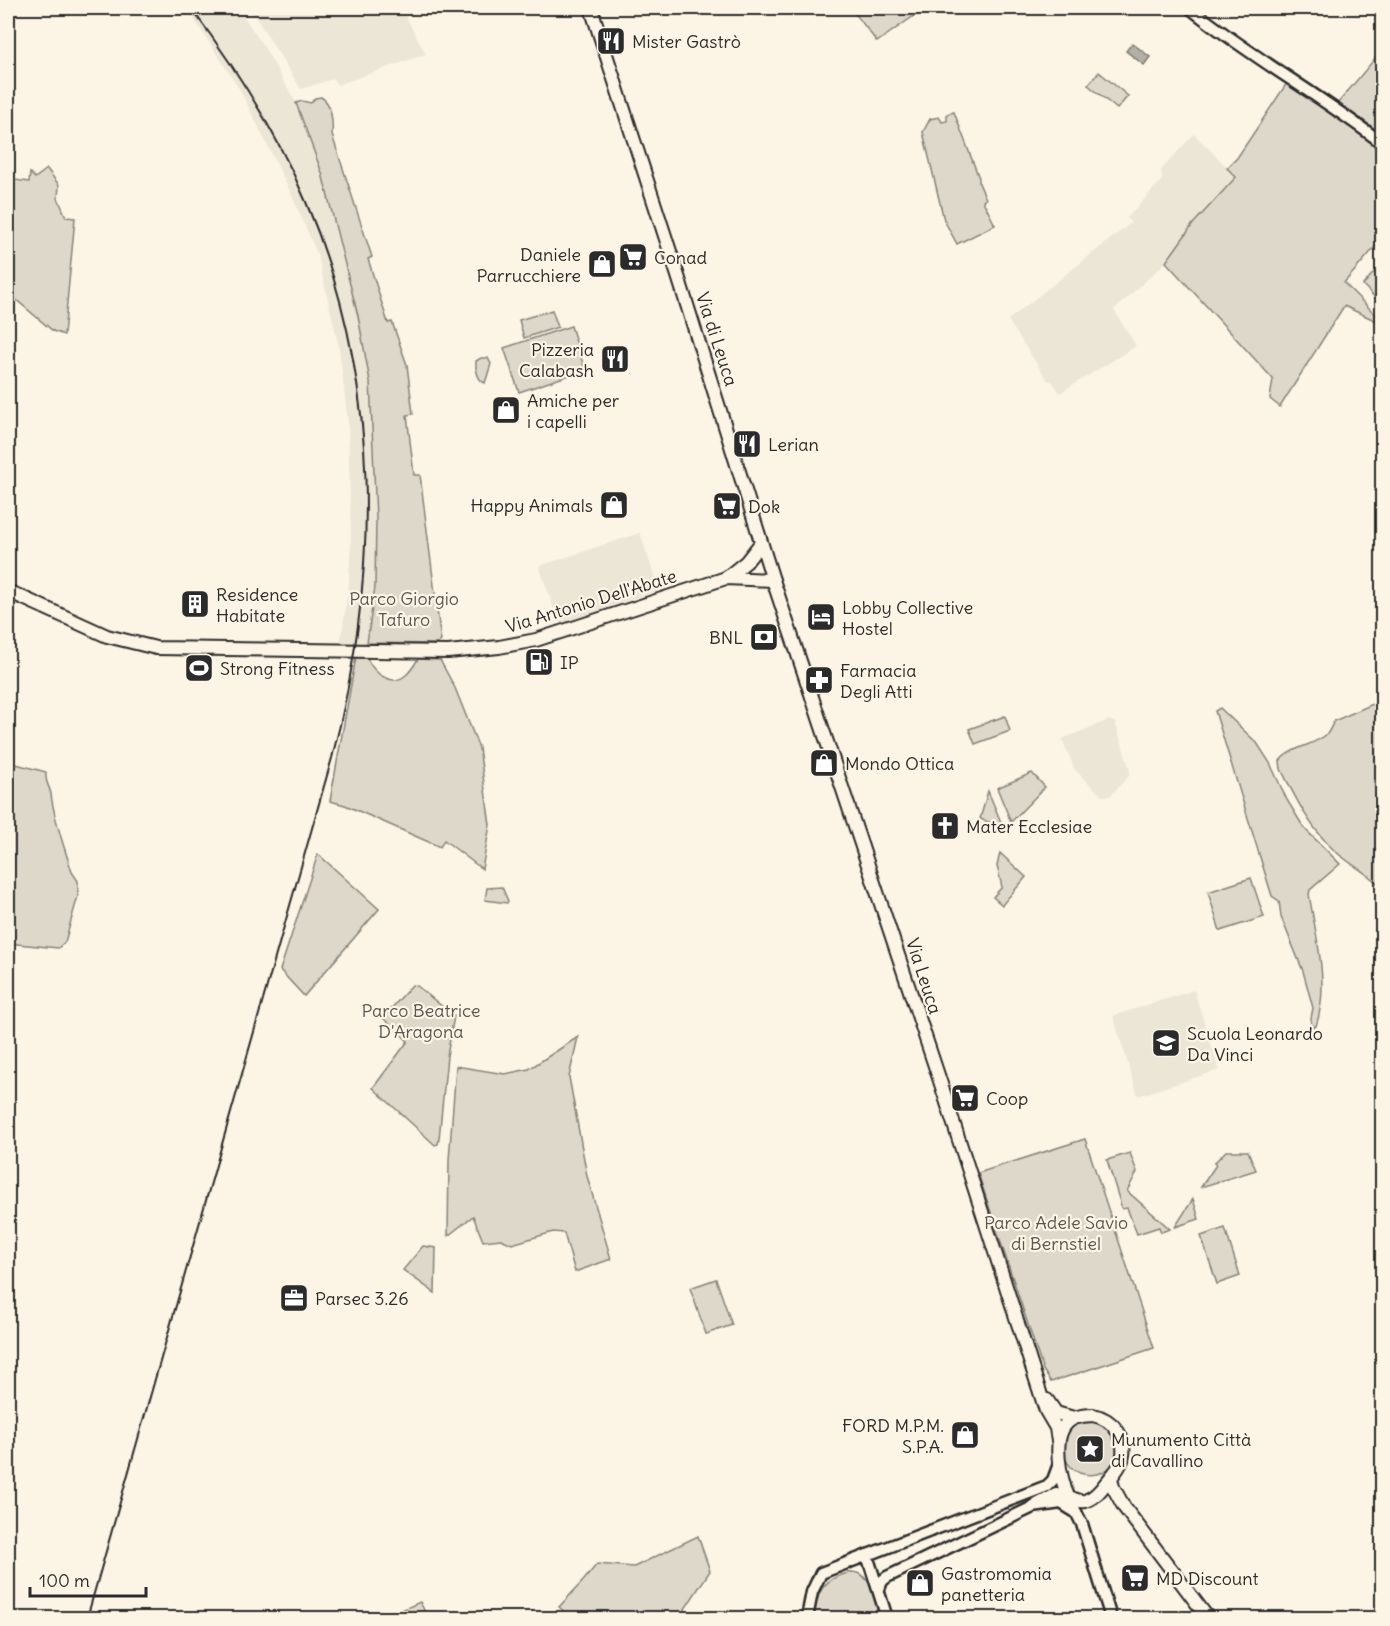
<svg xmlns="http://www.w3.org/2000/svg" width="1390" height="1626" viewBox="0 0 1390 1626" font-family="Delius,sans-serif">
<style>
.built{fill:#ece6d7}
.green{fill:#ded8ca;stroke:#84827a;stroke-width:1.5}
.water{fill:#b4b0a5;stroke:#7d7b74;stroke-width:1.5}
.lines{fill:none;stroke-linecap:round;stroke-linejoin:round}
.tertiary-casing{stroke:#2b2b2b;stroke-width:15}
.secondary-casing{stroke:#2b2b2b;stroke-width:16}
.tertiary{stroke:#fcf5e5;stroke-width:10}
.secondary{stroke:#fcf5e5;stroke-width:12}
.rail{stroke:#2b2b2b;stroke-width:2}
.labels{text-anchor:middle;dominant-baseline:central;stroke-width:4.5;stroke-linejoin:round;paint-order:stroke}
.poi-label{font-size:18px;fill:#2b2b2b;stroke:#fcf5e5;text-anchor:start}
.street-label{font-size:18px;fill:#2b2b2b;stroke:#fcf5e5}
.park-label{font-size:18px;fill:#585653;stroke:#fcf5e5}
</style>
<rect width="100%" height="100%" fill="#fcf5e5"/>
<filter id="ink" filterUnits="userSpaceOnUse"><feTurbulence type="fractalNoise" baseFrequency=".0167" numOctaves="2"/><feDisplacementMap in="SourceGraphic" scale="12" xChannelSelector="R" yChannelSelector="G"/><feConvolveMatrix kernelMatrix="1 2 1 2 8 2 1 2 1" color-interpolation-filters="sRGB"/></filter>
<g filter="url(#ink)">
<g class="built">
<path d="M187 8H238L266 50 296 103 322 173 358 316 370 381 376 518V556L375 587 367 643H364L363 646 340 645 349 583 351 539 348 423 339 348 318 256 290 191 240 90Z"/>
<path d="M250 8H401L426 54 337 85 333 79 301 89Z"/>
<path d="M1194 134 1236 176 1193 224 1166 262 1114 310 1136 346 1060 393 1052 381H1048L1008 320 1131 223 1127 218 1162 180 1161 170Z"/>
<path d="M640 533 658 587 656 591 562 623 558 621 539 566Z"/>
<path d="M1109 720 1115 722 1130 770 1129 776 1110 796H1102L1075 770 1062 739Z"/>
<path d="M1194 990 1219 1070 1138 1096 1113 1016Z"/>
</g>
<g class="green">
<path d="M851 8H925L877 42Z"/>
<path d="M1382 50V136L1338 103Z"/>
<path d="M1099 72 1128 96 1117 109 1088 85Z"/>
<path d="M1287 83 1359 130 1382 148V239L1344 283 1381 320V323L1344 306 1280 407 1270 399 1273 379 1166 262 1193 224 1236 177 1227 168 1237 158Z"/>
<path d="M321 97C332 103 333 123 332 135L372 257 368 259 388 323 392 322 407 365 413 414 407 415 414 475H420L441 641 437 644 367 643 375 587 376 518 370 381 358 316 322 173 296 103 302 101 311 103 315 98Z"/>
<path d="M954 112 979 178V183L986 199 983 201 995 225 957 244 944 220 923 132 930 119 939 117 942 122 947 121V114Z"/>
<path d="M47 169 59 185 58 198 66 217 75 218 64 335 53 331 14 298 8 297V179L29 182 30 173 35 178Z"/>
<path d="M1382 263V305L1363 285Z"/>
<path d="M552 310 558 327 524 338 519 320Z"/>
<path d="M571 326 585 370 519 392 504 348Z"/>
<path d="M481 358H488L491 364 485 383C478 381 475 369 476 361Z"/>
<path d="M356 657 367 658C373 672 391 688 406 675 411 671 415 664 418 659L440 660 455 688 479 748 490 825 482 869 444 840 440 847 345 805 330 801Z"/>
<path d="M1382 700V888C1369 873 1349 864 1335 851 1310 828 1296 799 1281 769L1280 761C1290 747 1314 746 1327 734 1330 730 1332 725 1334 721Z"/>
<path d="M1220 708 1257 743 1270 763 1287 800 1304 828 1340 864 1310 890 1309 894C1316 937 1330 984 1316 1026L1312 1027 1311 1018 1313 1008 1303 971 1281 917 1279 901 1272 896 1215 711Z"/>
<path d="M1005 716 1010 731 975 744 969 729Z"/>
<path d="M16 764 46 772C45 784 49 784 51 794 54 820 64 846 72 872L78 881V896L65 942 58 948 8 943V770Z"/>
<path d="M1032 773 1045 787 1011 822 997 788Z"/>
<path d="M988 791 1003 827 980 819Z"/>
<path d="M1000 853 1026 877 1002 905 993 897 1002 887 997 866Z"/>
<path d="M318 854 379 909 304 996 280 970Z"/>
<path d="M1251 878 1264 917 1220 931 1208 892Z"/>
<path d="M502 887 508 901 507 903 485 900 487 888Z"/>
<path d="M412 985 417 986 454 1016 447 1056 439 1139 438 1144 435 1145 373 1088 408 1041 383 1018Z"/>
<path d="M578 1037 569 1077 587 1176 611 1259 575 1272 564 1233 553 1232 512 1244 501 1239 483 1241 473 1216 448 1236 449 1160 456 1066 505 1074 529 1069Z"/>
<path d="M1085 1139 1154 1348 1051 1382 1043 1370 978 1173Z"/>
<path d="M1226 1151H1248L1256 1170 1201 1187 1216 1165 1214 1163Z"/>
<path d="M1130 1153 1137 1172 1127 1191 1170 1229 1161 1232 1159 1227 1137 1234 1127 1208 1122 1209 1107 1160Z"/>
<path d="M1193 1199 1199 1219 1175 1227Z"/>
<path d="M1225 1228 1240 1276 1217 1284 1201 1236Z"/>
<path d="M423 1246 436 1248 435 1293 403 1270Z"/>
<path d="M716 1279 732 1325 706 1334 690 1288Z"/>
<path d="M1089 1418 1115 1432C1116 1437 1118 1444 1118 1450 1118 1480 1063 1488 1063 1444 1062 1428 1076 1422 1089 1418Z"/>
<path d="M698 1536 710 1571 679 1618H572L559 1607 584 1580 597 1564 634 1567Z"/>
<path d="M852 1572C872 1573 876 1602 879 1618H813C817 1591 823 1578 852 1572Z"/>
<path d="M420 1602 428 1618H389L388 1616Z"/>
</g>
<path class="water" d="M1132 43 1150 57 1144 65 1126 51Z"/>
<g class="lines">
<g class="tertiary-casing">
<g id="tertiary">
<path d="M1190 8C1251 57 1320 95 1382 143"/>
<path d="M1037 1504 1056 1494 1068 1496 1082 1524 1111 1618"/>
<path d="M867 1555 887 1618"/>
<path d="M879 1589 882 1581 887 1577 1033 1507 1061 1503 1074 1511"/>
<path d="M807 1618 812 1592 821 1573 1047 1486 1053 1480 1059 1464"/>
</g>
</g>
<g class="secondary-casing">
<g id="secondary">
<path d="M591 8 678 276 773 580 940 1081 1046 1411 1056 1428 1058 1441"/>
<path d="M726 578 746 562 761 543"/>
<path d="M8 591 107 636 156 648 448 652 499 647 536 640 726 578 773 580"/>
<path d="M1047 1400 1056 1413 1074 1418"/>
<path d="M1093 1415C1113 1419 1128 1438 1122 1460 1119 1469 1112 1476 1106 1483 1101 1490 1095 1498 1085 1501 1079 1502 1073 1499 1068 1496L1065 1489C1059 1469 1050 1429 1074 1418 1080 1416 1087 1415 1093 1415Z"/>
<path d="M1111 1478 1113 1487 1124 1507 1208 1618"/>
</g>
</g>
<use href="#tertiary" class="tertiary"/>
<use href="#secondary" class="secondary"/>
<path class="rail" d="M87 1618 332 758C380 573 382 381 306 202 277 133 236 68 191 8"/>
</g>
</g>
<defs>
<g id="restaurant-square" transform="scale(1.5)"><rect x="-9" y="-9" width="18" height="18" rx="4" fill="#2b2b2b" stroke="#fcf5e5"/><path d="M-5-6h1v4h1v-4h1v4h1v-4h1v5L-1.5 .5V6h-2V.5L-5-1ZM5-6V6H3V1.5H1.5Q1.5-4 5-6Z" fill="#fff"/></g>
<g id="supermarket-square" transform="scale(1.5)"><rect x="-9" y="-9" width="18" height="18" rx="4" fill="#2b2b2b" stroke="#fcf5e5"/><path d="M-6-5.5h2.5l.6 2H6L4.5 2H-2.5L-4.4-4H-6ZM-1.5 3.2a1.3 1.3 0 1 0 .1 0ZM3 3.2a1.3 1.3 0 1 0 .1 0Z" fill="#fff"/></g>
<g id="shop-square" transform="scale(1.5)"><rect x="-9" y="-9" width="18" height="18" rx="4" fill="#2b2b2b" stroke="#fcf5e5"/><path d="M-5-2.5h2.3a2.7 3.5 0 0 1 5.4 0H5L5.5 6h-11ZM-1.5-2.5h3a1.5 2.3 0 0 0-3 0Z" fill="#fff"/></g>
<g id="building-square" transform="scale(1.5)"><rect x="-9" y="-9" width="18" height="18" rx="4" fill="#2b2b2b" stroke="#fcf5e5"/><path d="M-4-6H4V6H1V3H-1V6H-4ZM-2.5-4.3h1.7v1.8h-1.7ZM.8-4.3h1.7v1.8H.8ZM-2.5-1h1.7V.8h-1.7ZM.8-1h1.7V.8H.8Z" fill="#fff"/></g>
<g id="hotel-square" transform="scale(1.5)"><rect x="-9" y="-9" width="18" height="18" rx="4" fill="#2b2b2b" stroke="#fcf5e5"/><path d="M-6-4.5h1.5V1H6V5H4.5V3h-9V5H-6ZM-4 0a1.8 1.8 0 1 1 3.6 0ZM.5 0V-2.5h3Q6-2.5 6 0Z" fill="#fff"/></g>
<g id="bank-square" transform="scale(1.5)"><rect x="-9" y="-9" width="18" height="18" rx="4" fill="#2b2b2b" stroke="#fcf5e5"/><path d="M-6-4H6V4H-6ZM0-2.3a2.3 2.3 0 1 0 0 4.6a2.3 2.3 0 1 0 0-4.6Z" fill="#fff"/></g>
<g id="fuel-square" transform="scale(1.5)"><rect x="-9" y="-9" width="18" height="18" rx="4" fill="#2b2b2b" stroke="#fcf5e5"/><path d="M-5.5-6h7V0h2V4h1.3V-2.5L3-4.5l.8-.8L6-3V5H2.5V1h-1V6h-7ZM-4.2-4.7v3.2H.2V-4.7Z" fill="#fff"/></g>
<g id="stadium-square" transform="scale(1.5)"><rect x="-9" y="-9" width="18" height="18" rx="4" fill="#2b2b2b" stroke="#fcf5e5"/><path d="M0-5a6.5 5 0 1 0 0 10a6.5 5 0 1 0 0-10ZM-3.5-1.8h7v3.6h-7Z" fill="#fff"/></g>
<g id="pharmacy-square" transform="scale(1.5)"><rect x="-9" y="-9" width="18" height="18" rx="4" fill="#2b2b2b" stroke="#fcf5e5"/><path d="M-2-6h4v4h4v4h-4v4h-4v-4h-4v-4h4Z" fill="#fff"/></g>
<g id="church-square" transform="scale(1.5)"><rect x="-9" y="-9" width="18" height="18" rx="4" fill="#2b2b2b" stroke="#fcf5e5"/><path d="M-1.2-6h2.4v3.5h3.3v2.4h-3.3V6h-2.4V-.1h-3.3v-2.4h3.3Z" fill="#fff"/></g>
<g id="school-square" transform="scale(1.5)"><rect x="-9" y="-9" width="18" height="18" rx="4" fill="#2b2b2b" stroke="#fcf5e5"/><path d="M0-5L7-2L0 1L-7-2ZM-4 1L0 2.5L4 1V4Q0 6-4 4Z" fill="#fff"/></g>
<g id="office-square" transform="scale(1.5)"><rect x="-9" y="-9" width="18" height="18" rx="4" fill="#2b2b2b" stroke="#fcf5e5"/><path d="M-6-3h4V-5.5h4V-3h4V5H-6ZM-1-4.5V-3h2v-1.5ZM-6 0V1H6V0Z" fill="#fff"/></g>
<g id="sight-square" transform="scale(1.5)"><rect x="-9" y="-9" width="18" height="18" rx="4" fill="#2b2b2b" stroke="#fcf5e5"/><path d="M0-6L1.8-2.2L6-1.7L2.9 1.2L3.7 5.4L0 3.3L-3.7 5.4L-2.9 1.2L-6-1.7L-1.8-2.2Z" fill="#fff"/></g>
</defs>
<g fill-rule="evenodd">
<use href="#restaurant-square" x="611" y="41"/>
<use href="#supermarket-square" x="633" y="257"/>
<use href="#shop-square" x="602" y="264"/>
<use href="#restaurant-square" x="615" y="359"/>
<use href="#shop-square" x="506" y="410"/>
<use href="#restaurant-square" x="747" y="444"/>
<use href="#shop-square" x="614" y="505"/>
<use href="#supermarket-square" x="727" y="506"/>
<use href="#building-square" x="195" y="604"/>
<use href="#hotel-square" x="821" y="617"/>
<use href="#bank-square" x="764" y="637"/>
<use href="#fuel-square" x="539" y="662"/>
<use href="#stadium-square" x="199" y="668"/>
<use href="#pharmacy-square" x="819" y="680"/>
<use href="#shop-square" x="824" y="763"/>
<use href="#church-square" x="945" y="826"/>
<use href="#school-square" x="1166" y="1043"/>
<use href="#supermarket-square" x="965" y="1098"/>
<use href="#office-square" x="294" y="1298"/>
<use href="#shop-square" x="965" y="1435"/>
<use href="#sight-square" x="1090" y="1449"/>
<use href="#supermarket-square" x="1135" y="1578"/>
<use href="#shop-square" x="920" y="1583"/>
</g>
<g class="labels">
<g class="poi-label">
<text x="632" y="41">Mister Gastrò</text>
<text x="581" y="254" text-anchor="end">Daniele<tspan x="581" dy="21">Parrucchiere</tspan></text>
<text x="654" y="257">Conad</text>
<text x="594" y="349" text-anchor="end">Pizzeria<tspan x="594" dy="21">Calabash</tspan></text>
<text x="527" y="400">Amiche per<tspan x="527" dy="21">i capelli</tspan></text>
<text x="768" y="444">Lerian</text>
<text x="593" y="505" text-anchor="end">Happy Animals</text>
<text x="748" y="506">Dok</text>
<text x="216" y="594">Residence<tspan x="216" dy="21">Habitate</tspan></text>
<text x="842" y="607">Lobby Collective<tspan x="842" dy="21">Hostel</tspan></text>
<text x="743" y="637" text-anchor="end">BNL</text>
<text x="560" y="662">IP</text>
<text x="220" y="668">Strong Fitness</text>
<text x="840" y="670">Farmacia<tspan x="840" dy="21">Degli Atti</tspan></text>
<text x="845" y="763">Mondo Ottica</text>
<text x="966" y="826">Mater Ecclesiae</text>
<text x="1187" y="1033">Scuola Leonardo<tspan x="1187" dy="21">Da Vinci</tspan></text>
<text x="986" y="1098">Coop</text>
<text x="315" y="1298">Parsec 3.26</text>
<text x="944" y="1425" text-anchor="end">FORD M.P.M.<tspan x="944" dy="21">S.P.A.</tspan></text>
<text x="1111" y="1439">Munumento Città<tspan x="1111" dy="21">di Cavallino</tspan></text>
<text x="941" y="1573">Gastromomia<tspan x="941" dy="21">panetteria</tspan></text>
<text x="1156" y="1578">MD Discount</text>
</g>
<g class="street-label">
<text transform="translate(717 339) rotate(72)">Via di Leuca</text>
<text transform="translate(591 601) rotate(-17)">Via Antonio Dell'Abate</text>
<text transform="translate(924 976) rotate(72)">Via Leuca</text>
</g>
<g class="park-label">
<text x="404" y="598">Parco Giorgio<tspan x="404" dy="21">Tafuro</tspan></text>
<text x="421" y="1010">Parco Beatrice<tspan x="421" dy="21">D'Aragona</tspan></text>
<text x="1056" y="1222">Parco Adele Savio<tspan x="1056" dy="21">di Bernstiel</tspan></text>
</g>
</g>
<rect width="1390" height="1626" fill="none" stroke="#fcf5e5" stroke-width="30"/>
<rect x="15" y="15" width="1360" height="1596" fill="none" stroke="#2b2b2b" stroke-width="2" filter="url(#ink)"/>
<path d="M30 1587v9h116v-9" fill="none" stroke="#2b2b2b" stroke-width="3"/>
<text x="39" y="1587" font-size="18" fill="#2b2b2b" stroke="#fcf5e5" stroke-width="4.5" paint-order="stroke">100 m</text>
</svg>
